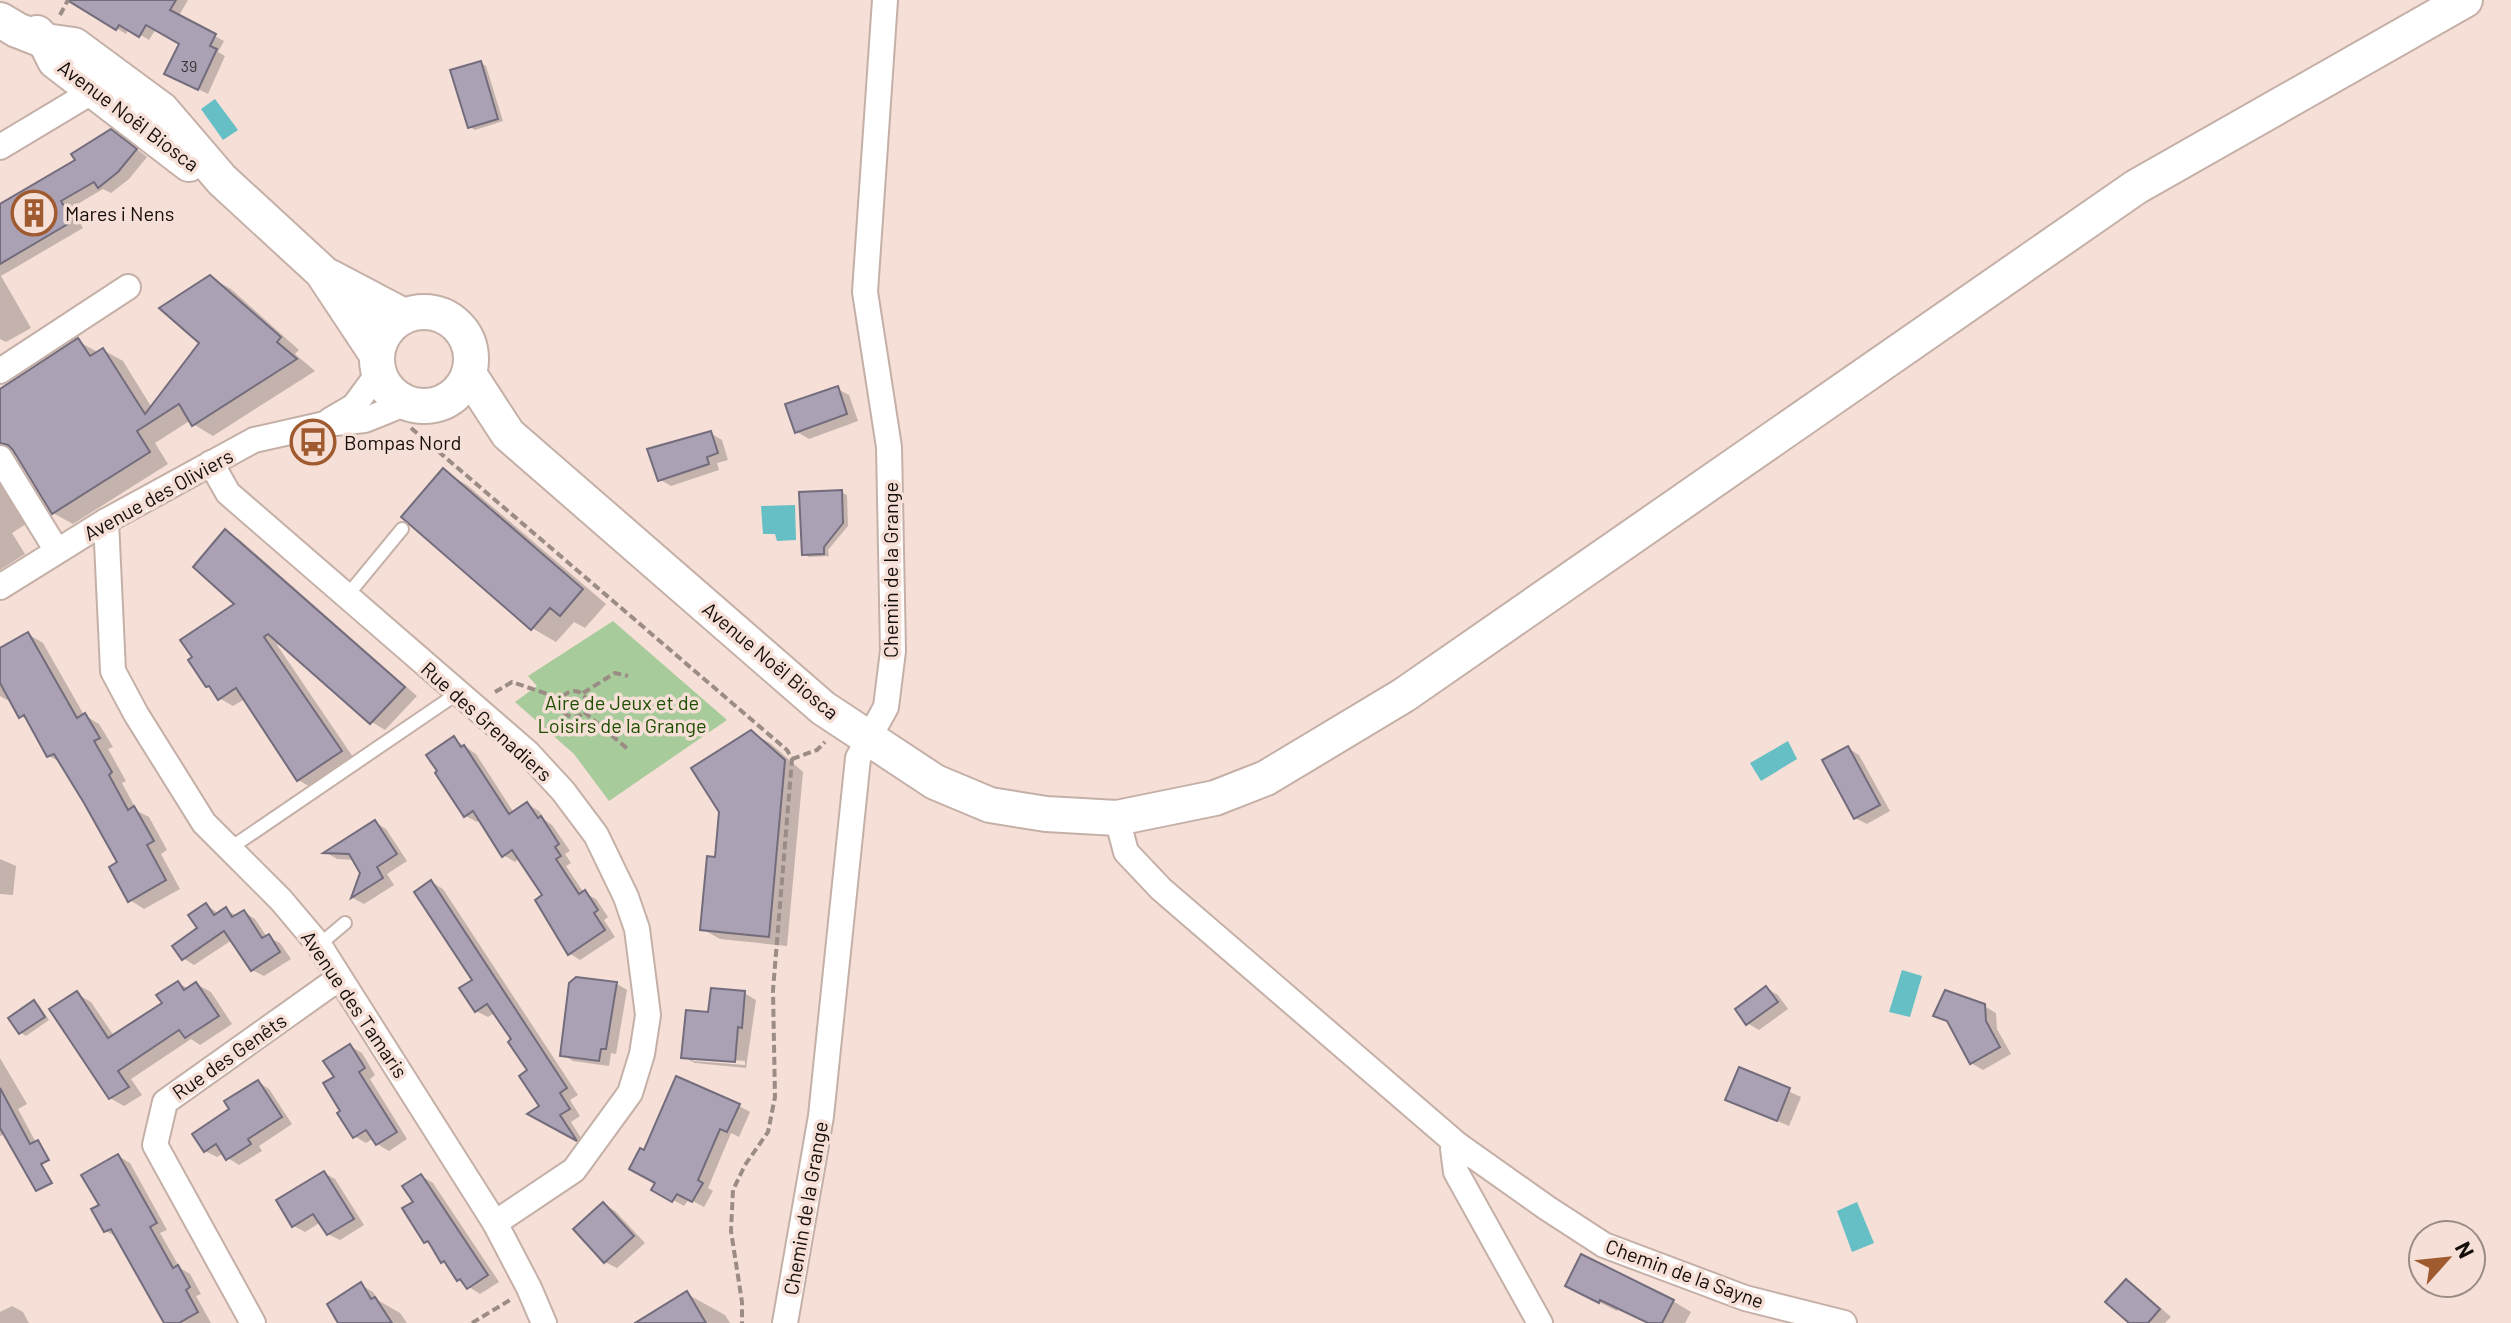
<svg xmlns="http://www.w3.org/2000/svg" width="2511" height="1323" viewBox="0 0 2511 1323" font-family="Barlow,sans-serif">
<style>
.green{fill:#a8cb9b}
.water{fill:#65bfc5}
.shadow{fill:#0003;fill-rule:evenodd}
.building{fill:#aaa2b4;stroke:#736c7c;stroke-width:2}
.lines{fill:none;stroke-linecap:round;stroke-linejoin:round}
.service-casing{stroke:#c5b0a8;stroke-width:16}
.minor-casing{stroke:#c5b0a8;stroke-width:28}
.secondary-casing{stroke:#c5b0a8;stroke-width:38}
.path{stroke:#9c8c86;stroke-width:4;stroke-dasharray:8 4;stroke-linecap:butt}
.service{stroke:#fff;stroke-width:12}
.minor{stroke:#fff;stroke-width:24}
.secondary{stroke:#fff;stroke-width:34}
.labels{text-anchor:middle;dominant-baseline:central;stroke-width:7;stroke-linejoin:round;paint-order:stroke}
.number-label{font-size:16px;fill:#3a3234}
.street-label{font-size:20px;fill:#140d0a;stroke:#f5dfd7}
.poi-label{font-size:20px;fill:#140d0a;stroke:#f5dfd7;text-anchor:start}
.park-label{font-size:20px;fill:#1e4f00;stroke:#f5dfd7}
</style>
<rect width="100%" height="100%" fill="#f5dfd7"/>
<path class="green" d="M613 621 727 720 609 801 574 754 515 702 537 686 528 676Z"/>
<g class="water">
<path d="M215 99 238 130 223 140 201 109Z"/>
<path d="M795 505 796 540 777 541 775 534H763L761 506Z"/>
<path d="M1788 741 1797 759 1761 781 1750 763Z"/>
<path d="M1902 970 1922 976 1910 1017 1889 1012Z"/>
<path d="M1857 1202 1874 1243 1852 1252 1837 1211Z"/>
</g>
<g class="shadow">
<path d="M97 0H188L178 17 224 41 218 52 225 56 208 94 176 78 181 43 156 29 149 40 129 28 126 34 90 12Z"/>
<path d="M481 63 486 66 503 121 475 130 470 127Z"/>
<path d="M123 138 147 157 129 179 111 193 103 189 71 208 83 228 1 276 31 328 6 342 0 339V206Z"/>
<path d="M211 278 231 289 299 350 295 354 315 371 213 436 193 424 191 420 155 443 168 464 73 524 53 513 18 455 12 456 32 520 12 533 25 554 0 570V391L78 341 99 353 103 350 123 361 152 408 202 343Z"/>
<path d="M837 389 849 395 858 421 809 439 797 432Z"/>
<path d="M710 433 722 440 728 460 717 463 719 470 671 486 659 479Z"/>
<path d="M443 471 467 485 606 604 585 628 574 622 556 642 532 628Z"/>
<path d="M841 492 847 495 848 526 828 550 829 556 809 557 804 554Z"/>
<path d="M225 531 239 539 417 696 385 730 372 722 280 642 277 645 355 760 312 788 298 780 245 699 233 706 219 698 213 689 207 686 238 605Z"/>
<path d="M28 634 43 643 84 715 99 724 113 747 108 749 126 781 122 783 137 811 149 817 167 850 161 854 180 889 144 909 130 900 120 863 62 763 49 756 29 721 21 716 10 698 7 700 0 696V651Z"/>
<path d="M751 733 770 743 803 772 787 946 720 939 702 929 717 859Z"/>
<path d="M454 739 476 754 514 813 527 804 539 811 545 820 552 825 570 851 565 854 571 863 566 866 584 893 596 899 608 917 604 920 615 937 580 960 569 953 545 896 520 858 515 862 503 855 481 820 477 822 466 816Z"/>
<path d="M1848 748 1859 755 1890 811 1867 824 1855 818Z"/>
<path d="M375 822 386 829 407 861 387 874 394 885 364 904 353 898 363 872 354 860 337 859 327 853Z"/>
<path d="M0 859 16 866 13 895 0 894Z"/>
<path d="M431 882 443 889 578 1095 570 1100 580 1116 571 1122 584 1143 531 1114 542 1107 530 1070 496 1012 488 1017 476 1011 474 980Z"/>
<path d="M206 905 219 914 226 910 237 916 244 912 255 919 267 937 280 943 291 959 264 976 252 970 232 940 194 965 183 958 199 929Z"/>
<path d="M577 979 617 984 627 990 616 1054 611 1053 609 1066 573 1061 563 1055Z"/>
<path d="M178 983 189 989 196 984 211 992 232 1024 200 1045 191 1039 131 1079 142 1095 124 1106 110 1098 77 994 91 1002 114 1036 164 1003Z"/>
<path d="M1766 988 1778 995 1788 1009 1759 1030 1747 1023Z"/>
<path d="M744 993 756 1000 746 1068 695 1063 683 1057 710 1014ZM693 1057 745 1061V1065L693 1061Z"/>
<path d="M34 1003 39 1005 49 1020 26 1036 21 1033Z"/>
<path d="M1984 1006 1996 1013 1997 1029 2011 1054 1983 1070 1971 1063 1950 1023 1935 1016Z"/>
<path d="M350 1046 362 1053 375 1075 370 1079 407 1139 389 1151 377 1144 374 1138 366 1143 354 1136 343 1111 336 1078Z"/>
<path d="M0 1058 27 1104 18 1109 42 1154 6 1134 0 1136Z"/>
<path d="M1740 1069 1801 1097 1789 1126 1727 1099Z"/>
<path d="M258 1082 269 1089 292 1124 259 1146 262 1151 239 1165 228 1158 224 1153 217 1157 205 1151 232 1110Z"/>
<path d="M739 1106 750 1112 739 1137 731 1133 708 1188 713 1191 704 1207 689 1199 684 1206 654 1189 657 1182 645 1153Z"/>
<path d="M118 1156 130 1163 167 1230 160 1233 180 1268 190 1274 201 1294 196 1296 211 1323H166L118 1238 106 1231 101 1206Z"/>
<path d="M324 1173 335 1179 364 1225 340 1240 328 1234 321 1222 305 1232 294 1226Z"/>
<path d="M421 1176 433 1183 499 1282 480 1294 458 1280 433 1246 426 1242 415 1203Z"/>
<path d="M604 1204 615 1211 645 1243 617 1268 605 1262Z"/>
<path d="M2126 1282 2138 1288 2171 1317 2165 1323H2132Z"/>
<path d="M361 1285 373 1292 379 1301 400 1313 407 1323H337L333 1317Z"/>
<path d="M687 1294 725 1315 730 1323H639Z"/>
<path d="M1585 1295 1673 1301 1691 1312 1685 1323H1649L1619 1308 1617 1311Z"/>
<path d="M12 1306 23 1312 29 1323H0V1312Z"/>
</g>
<g class="building">
<path d="M67 0H176L170 10 216 34 210 46 217 49 198 90 164 74 179 44 146 25 139 37 119 25 116 30Z"/>
<path d="M481 61 498 119 468 128 450 70Z"/>
<path d="M111 129 137 149 118 172 98 188 94 182 61 201 73 221 0 264V204L75 160 71 154Z"/>
<path d="M210 275 281 337 277 342 297 359 192 426 179 404 137 431 150 452 52 514 13 450 8 445 0 443V389L78 338 90 356 103 348 145 414 199 343 159 308Z"/>
<path d="M838 386 847 414 795 433 785 404Z"/>
<path d="M711 431 718 453 707 457 709 464 658 481 647 449Z"/>
<path d="M443 468 583 589 560 616 550 608 531 630 401 517Z"/>
<path d="M842 490 843 523 824 547V554L802 555 799 492Z"/>
<path d="M225 529 405 687 370 724 268 634 264 637 342 751 297 781 236 688 218 700 209 686 206 687 188 660 192 657 180 640 234 604 193 567Z"/>
<path d="M28 632 77 718 85 713 100 738 94 741 112 772 109 775 128 810 134 806 154 841 147 845 166 880 128 902 109 867 117 862 84 803 54 754 47 757 24 715 19 718 0 683V648Z"/>
<path d="M751 730 785 760 769 937 700 930 707 856 715 857 719 812 691 768Z"/>
<path d="M454 736 461 747 464 745 509 814 527 802 538 818 541 816 559 844 555 847 561 856 556 859 579 894 585 890 598 910 594 913 605 930 568 955 535 900 542 895 512 850 502 857 473 811 464 817 435 773 437 771 426 755Z"/>
<path d="M1848 746 1880 805 1854 819 1822 760Z"/>
<path d="M375 820 397 854 377 867 383 878 351 898 360 873 349 854 323 853Z"/>
<path d="M431 880 567 1088 560 1093 570 1109 560 1115 577 1141 527 1114 539 1106 519 1076 527 1070 508 1042 511 1039 487 1004 475 1012 459 988 472 980 414 892Z"/>
<path d="M206 903 214 915 226 907 232 917 244 910 262 938 269 934 280 952 251 971 224 931 182 960 172 946 197 928 188 915Z"/>
<path d="M576 977 617 982 606 1049H601L599 1061 560 1056 569 983Z"/>
<path d="M178 981 184 990 196 982 219 1016 185 1038 179 1030 118 1071 129 1087 109 1099 49 1009 77 991 108 1038 162 1003 156 995Z"/>
<path d="M1766 986 1778 1002 1746 1025 1735 1009Z"/>
<path d="M711 988 745 991 742 1028 738 1027 735 1062 681 1058 686 1010 708 1012Z"/>
<path d="M1945 990 1985 1004 1986 1021 2000 1047 1970 1064 1947 1021 1933 1016Z"/>
<path d="M34 1000 45 1017 19 1034 8 1018Z"/>
<path d="M350 1044 365 1068 359 1072 397 1132 376 1145 366 1130 353 1138 337 1113 340 1111 323 1083 334 1077 323 1061Z"/>
<path d="M1739 1067 1790 1088 1777 1121 1725 1100Z"/>
<path d="M676 1076 740 1104 727 1132 720 1129 698 1180 703 1183 692 1202 677 1194 672 1202 651 1190 655 1183 629 1169 640 1148 644 1150Z"/>
<path d="M258 1080 282 1117 248 1139 251 1144 226 1160 216 1144 204 1152 192 1134 229 1109 224 1101Z"/>
<path d="M0 1088 30 1144 38 1140 49 1160 41 1164 52 1183 36 1191 0 1128Z"/>
<path d="M118 1154 157 1223 150 1227 173 1268 178 1265 190 1287 186 1290 198 1312 179 1323H164L111 1229 104 1232 91 1209 99 1205 81 1175Z"/>
<path d="M324 1171 354 1219 327 1235 313 1214 292 1227 276 1200Z"/>
<path d="M421 1174 488 1275 467 1289 460 1279 457 1281 444 1261 441 1263 428 1241 424 1243 402 1208 413 1202 402 1186Z"/>
<path d="M603 1202 634 1236 604 1263 573 1229Z"/>
<path d="M1581 1254 1674 1300 1662 1323H1648L1600 1300 1599 1303 1565 1286Z"/>
<path d="M2126 1279 2160 1309 2148 1323H2129L2105 1302Z"/>
<path d="M361 1282 371 1299 375 1297 392 1323H338L327 1304Z"/>
<path d="M687 1291 706 1323H635Z"/>
</g>
<g class="lines">
<g class="service-casing">
<g id="service">
<path d="M346 597 402 529"/>
<path d="M229 849 458 693"/>
<path d="M319 945 345 923"/>
</g>
</g>
<g class="minor-casing">
<g id="minor">
<path d="M0 147 95 90"/>
<path d="M0 371 128 287"/>
<path d="M330 420 354 406 379 372"/>
<path d="M0 458 57 551"/>
<path d="M211 463 228 493 527 752 563 791 596 835 626 897 637 929 648 1015 642 1054 630 1093 574 1170 495 1223"/>
<path d="M106 521 113 671 136 714 204 823 281 900 319 945 495 1223 529 1288 544 1323"/>
<path d="M0 587 106 521 254 440 325 424 365 420 407 403"/>
<path d="M1117 818 1126 852 1161 889 1458 1145 1547 1208 1604 1245 1745 1298 1844 1323"/>
<path d="M1458 1145 1453 1149 1456 1172 1540 1323"/>
<path d="M253 1323 155 1145 165 1102 328 986 340 980"/>
<path d="M785 1323 821 1116 858 758 886 707 893 651 889 447 865 292 885 0"/>
</g>
</g>
<g class="secondary-casing">
<g id="secondary">
<path d="M0 20 17 30 45 41 74 45 162 110 222 180 322 272 377 355"/>
<path d="M37 33 45 41 55 61 189 164"/>
<path d="M330 277 404 316"/>
<circle cx="424" cy="359" r="47"/>
<path d="M469 374 508 434 823 708 935 782 990 805 1046 814 1117 818 1215 798 1266 778 1404 695 2136 187 2465 0"/>
</g>
</g>
<g class="path">
<path d="M60 15 68 0"/>
<path d="M411 428 787 750 792 759 773 990 775 1097 768 1132 745 1165 733 1190 731 1231 742 1302V1323"/>
<circle cx="574" cy="704" r="13"/>
<path d="M495 692 512 682 562 699"/>
<path d="M583 693 615 673 628 676"/>
<path d="M584 712 629 750"/>
<path d="M792 759 817 750 825 742"/>
<path d="M472 1323 510 1300"/>
</g>
<use href="#service" class="service"/>
<use href="#minor" class="minor"/>
<use href="#secondary" class="secondary"/>
</g>
<defs>
<g id="building-ring" transform="scale(2.3)"><circle r="9.5" fill="#f5dfd7" stroke="#a05a2f" stroke-width="1.5"/><path d="M-4-6H4V6H1V3H-1V6H-4ZM-2.5-4.3h1.7v1.8h-1.7ZM.8-4.3h1.7v1.8H.8ZM-2.5-1h1.7V.8h-1.7ZM.8-1h1.7V.8H.8Z" fill="#a05a2f"/></g>
<g id="bus-ring" transform="scale(2.3)"><circle r="9.5" fill="#f5dfd7" stroke="#a05a2f" stroke-width="1.5"/><path d="M-5-6H5V4H4V6H2V4H-2V6H-4V4H-5ZM-3.5-4V0h7V-4ZM-3.5 1.2v1.5H-2V1.2ZM2 1.2v1.5H3.5V1.2Z" fill="#a05a2f"/></g>
</defs>
<g fill-rule="evenodd">
<use href="#building-ring" x="34" y="213"/>
<use href="#bus-ring" x="313" y="442"/>
</g>
<g class="labels">
<g class="number-label">
<text x="189" y="65">39</text>
</g>
<g class="street-label">
<text transform="translate(129 115) rotate(37)">Avenue Noël Biosca</text>
<text transform="translate(158 494) rotate(-29)">Avenue des Oliviers</text>
<text transform="translate(890 570) rotate(-90)">Chemin de la Grange</text>
<text transform="translate(771 660) rotate(40)">Avenue Noël Biosca</text>
<text transform="translate(487 721) rotate(42)">Rue des Grenadiers</text>
<text transform="translate(355 1004) rotate(56)">Avenue des Tamaris</text>
<text transform="translate(229 1056) rotate(-35)">Rue des Genêts</text>
<text transform="translate(805 1208) rotate(-80)">Chemin de la Grange</text>
<text transform="translate(1685 1273) rotate(20)">Chemin de la Sayne</text>
</g>
<g class="poi-label">
<text x="65" y="213">Mares i Nens</text>
<text x="344" y="442">Bompas Nord</text>
</g>
<g class="park-label">
<text x="622" y="702">Aire de Jeux et de<tspan x="622" dy="23">Loisirs de la Grange</tspan></text>
</g>
</g>
<g transform="translate(2447 1259) rotate(63)"><circle r="38" fill="#f5dfd7" stroke="#9b8b85" stroke-width="2"/>
<path d="M0-6L14 30L0 20L-14 30Z" fill="#a05a2f"/>
<text y="-12" font-size="22" font-weight="bold" text-anchor="middle" fill="#140d0a">N</text>
</g>
</svg>
